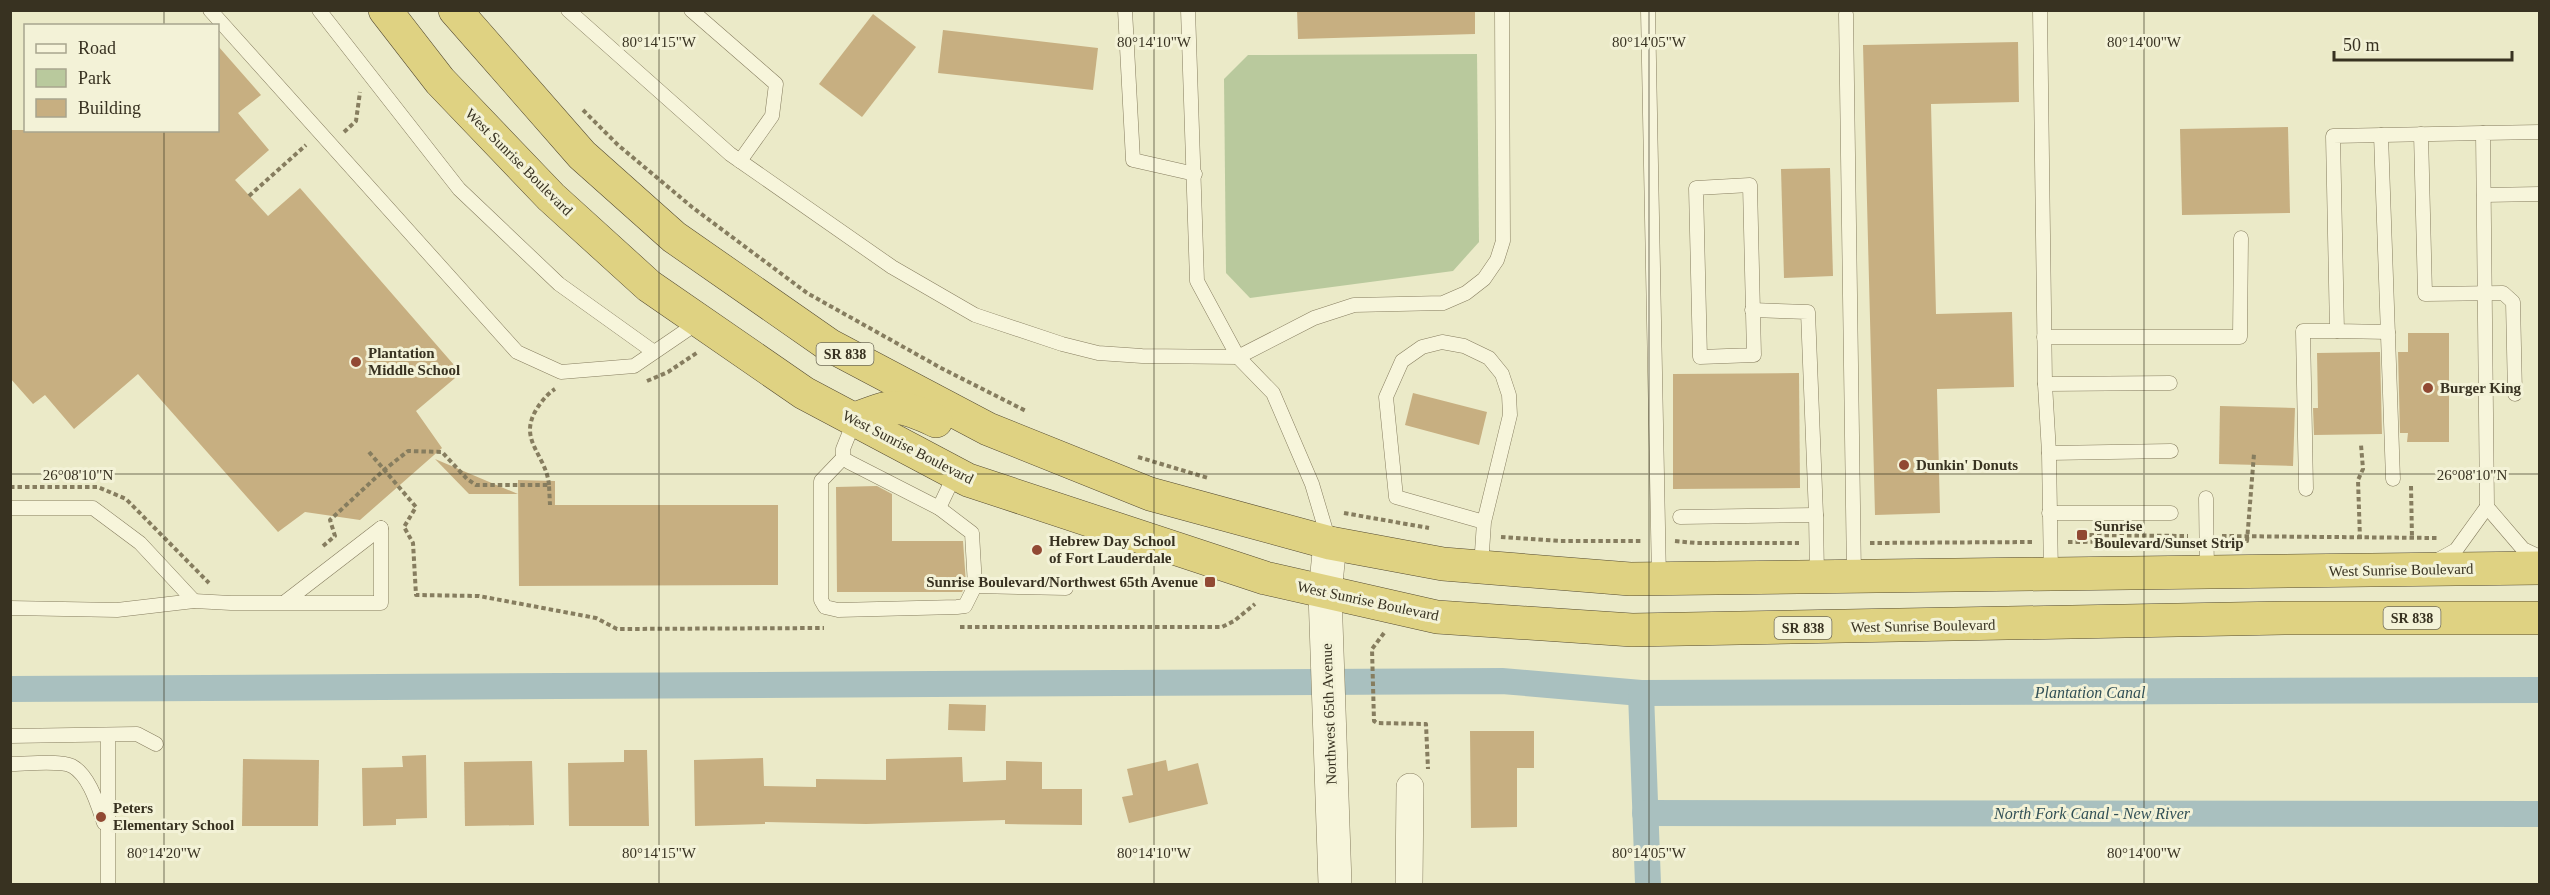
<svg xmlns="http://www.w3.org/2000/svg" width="2550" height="895" viewBox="0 0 2550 895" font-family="'Times New Roman',serif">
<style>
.green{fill:#b9c99d}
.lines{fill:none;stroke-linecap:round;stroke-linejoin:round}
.canal{stroke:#a9c0bf;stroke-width:26}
.building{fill:#c7af81}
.service-casing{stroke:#867d5f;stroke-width:15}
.minor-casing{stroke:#867d5f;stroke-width:28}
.tertiary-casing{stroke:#867d5f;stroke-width:34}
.trunk-casing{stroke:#554b32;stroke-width:34}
.path{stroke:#867d5f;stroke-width:4;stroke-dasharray:4.5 3;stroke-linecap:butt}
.service{stroke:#f7f5db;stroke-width:14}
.minor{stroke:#f7f5db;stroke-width:27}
.tertiary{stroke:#f7f5db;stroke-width:33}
.trunk{stroke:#dfd282;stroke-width:33}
.ticks{fill:none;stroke:#383221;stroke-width:1.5;stroke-opacity:0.45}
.poi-dot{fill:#914933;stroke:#f3f2d7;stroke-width:2}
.labels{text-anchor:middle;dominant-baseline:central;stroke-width:6;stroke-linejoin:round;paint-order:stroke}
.shield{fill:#f3f2d7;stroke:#706c58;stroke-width:1.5}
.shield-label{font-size:14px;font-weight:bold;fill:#383221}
.street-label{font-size:15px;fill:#383221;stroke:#f3f2d7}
.poi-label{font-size:15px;font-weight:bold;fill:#383221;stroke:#f3f2d7;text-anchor:start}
.water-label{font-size:16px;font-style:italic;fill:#325056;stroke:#f3f2d7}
.ticks-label{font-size:15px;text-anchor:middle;fill:#383221;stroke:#f3f2d7;stroke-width:6;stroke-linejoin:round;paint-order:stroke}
</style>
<rect width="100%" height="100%" fill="#ebeac8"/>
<path class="green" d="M1477 54 1479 242 1453 271 1250 298 1226 273 1224 79 1248 55Z"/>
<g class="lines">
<g class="canal">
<path d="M10 689 1502 681 1641 693 2540 690"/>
<path d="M1641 693 1648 884"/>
<path d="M1645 813 2540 814"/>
</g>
</g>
<g class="building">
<path d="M1297 10H1475V34L1298 39Z"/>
<path d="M873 14 916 47 862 117 819 84Z"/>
<path d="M943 30 1098 48 1093 90 938 73Z"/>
<path d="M2018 42 2019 102 1931 104 1936 314 2012 312 2014 387 1937 389 1940 513 1875 515 1863 45Z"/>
<path d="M218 46 261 95 238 113 269 150 235 180 268 216 300 188 461 373 416 411 442 448 360 520 305 512 278 532 138 374 74 429 45 395 33 404 10 378V130H218Z"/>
<path d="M2288 127 2290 213 2182 215 2180 129Z"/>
<path d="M1830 168 1833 276 1784 278 1781 169Z"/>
<path d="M2408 333H2449V442H2407L2408 433H2400L2398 352H2408Z"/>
<path d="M2380 352 2382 434 2314 435 2313 408H2318L2317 353Z"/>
<path d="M1799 373 1800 488 1673 489V374Z"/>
<path d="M1413 393 1487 412 1479 445 1405 425Z"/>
<path d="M2220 406 2295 408 2293 466 2219 464Z"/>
<path d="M435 459 518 494H469Z"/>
<path d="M518 480 555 481V505H778V585L519 586Z"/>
<path d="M877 486 892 494V541H963L966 584 962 592H837L836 487Z"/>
<path d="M949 704 986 705 985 731 948 730Z"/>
<path d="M1470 731H1534V768H1517V827L1471 828Z"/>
<path d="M624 750H647L649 826H569L568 763 624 762Z"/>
<path d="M426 755 427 818 396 819V825L363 826 362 768 403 767 402 756Z"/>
<path d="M962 757 963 782 1006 780V761L1042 762V789H1082V825L1005 824V820L866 824 765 822V824L695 826 694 760 763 758 764 786 816 787V779L886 780V759Z"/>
<path d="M243 759 319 760 318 826H242Z"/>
<path d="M1166 760 1168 771 1198 763 1208 804 1129 823 1122 797 1133 795 1127 769Z"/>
<path d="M532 761 534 825 465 826 464 762Z"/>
</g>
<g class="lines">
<g class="service-casing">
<g id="service">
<path d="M210 10 517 352 561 372 634 366 700 321"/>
<path d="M319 10 459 189 559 284 654 352"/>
<path d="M568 10 730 154 892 267 975 315 1062 344 1098 353 1142 356 1238 357 1314 318 1354 305 1443 303 1466 293 1484 279 1497 260 1503 241 1502 10"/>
<path d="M691 10 776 84 772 116 740 161"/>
<path d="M1125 10 1133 160 1195 174"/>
<path d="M1188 10 1197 281 1238 357 1273 393 1312 484 1329 541"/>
<path d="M1648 10 1659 579"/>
<path d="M2040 10 2045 384 2049 453 2051 575"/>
<path d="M1846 14 1854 576"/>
<path d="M2540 132 2483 133 2487 507 2523 549 2540 557"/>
<path d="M2421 134 2425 294 2503 293 2513 302 2515 394"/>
<path d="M2381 135 2393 479"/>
<path d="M1750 185 1754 355 1700 357 1696 188Z"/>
<path d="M2484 195 2540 194"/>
<path d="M1752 310 1808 312 1816 515"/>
<path d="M2388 332 2337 331 2333 136 2483 133"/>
<path d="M2044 337H2240L2241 238"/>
<path d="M2045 384 2170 383"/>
<path d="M855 419 843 449V458L849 462 939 508 955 474"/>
<path d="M2049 453 2171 451"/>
<path d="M843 458 821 481V600L825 607 838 610 957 607 965 606 975 586"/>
<path d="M2306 489 2303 331H2337"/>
<path d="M2206 498 2207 573"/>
<path d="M10 508H93L140 543 194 601"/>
<path d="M939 508 972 533 975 586 1066 588"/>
<path d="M2049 513H2171"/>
<path d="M1680 517 1816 515 1817 577"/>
<path d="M2436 561 2456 550 2487 507"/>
<path d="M1481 567 1484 522 1510 415 1509 395 1502 374 1489 358 1464 346 1442 342 1422 347 1402 361 1386 397 1396 497 1484 522"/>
<path d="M285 602 381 528"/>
<path d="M10 608 117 610 194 601 231 603H381V528"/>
<path d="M108 735V884"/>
<path d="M10 736 137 734 156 744"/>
<path d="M10 764C25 764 60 760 72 766 90 776 98 806 104 823"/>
</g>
</g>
<g class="minor-casing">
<path id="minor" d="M1409 884 1410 787"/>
</g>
<g class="tertiary-casing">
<path id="tertiary" d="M1330 543 1325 593 1335 884"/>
</g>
<g class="trunk-casing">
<g id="trunk">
<path d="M385 10 440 81 551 197 649 286 804 393 968 480 1265 578 1437 617 1632 630 2284 618H2540"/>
<path d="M455 10 582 155 674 237 829 345 988 429 1150 494 1330 543 1443 564 1630 579 2540 568"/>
<path d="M855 419C893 404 898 403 936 421"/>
</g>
</g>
<g class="path">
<path d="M583 110 618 145 692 207 807 293 941 368 1026 411"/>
<path d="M344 132 356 121 360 92"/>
<path d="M249 196 306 145"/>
<path d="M647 381 668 372 698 352"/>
<path d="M369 452 416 507 404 527 413 543 416 595 479 596 596 618 617 629 824 628"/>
<path d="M1138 457 1208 478"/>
<path d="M549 485C546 454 518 441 536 410 541 402 547 394 555 389"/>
<path d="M2411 486 2412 538"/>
<path d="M10 487H98L126 499 209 583"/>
<path d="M1344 513 1429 528"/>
<path d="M2082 535 2188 536"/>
<path d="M2222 536 2437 538"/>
<path d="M1501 537 1560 541H1641"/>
<path d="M2360 539 2358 480 2363 469 2361 445"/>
<path d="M1675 541 1696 543H1799"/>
<path d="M2224 541H2247L2254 454"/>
<path d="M2068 542 2189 541"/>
<path d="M1870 543 2033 542"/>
<path d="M323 546 335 536 330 520 384 470 408 451 442 452 467 479 476 485H549L550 505"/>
<path d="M960 627H1222L1234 621 1255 604"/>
<path d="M1384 633 1372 649 1374 721 1377 723 1426 724 1428 769"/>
</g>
<use href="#service" class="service"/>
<use href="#minor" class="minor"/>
<use href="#tertiary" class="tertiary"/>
<use href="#trunk" class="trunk"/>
</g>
<path class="ticks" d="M164 10V26M659 10V884M1154 10V884M1649 10V884M2144 10V884M164 130V884M10 474H2540"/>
<g class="poi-dot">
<circle cx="356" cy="362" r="6"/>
<circle cx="2428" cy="388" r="6"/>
<circle cx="1904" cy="465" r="6"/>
<rect x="2076" y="529" width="12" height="12" rx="3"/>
<circle cx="1037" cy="550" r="6"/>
<rect x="1204" y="576" width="12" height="12" rx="3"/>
<circle cx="101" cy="817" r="6"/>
</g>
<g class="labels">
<g class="shield">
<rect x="816.5" y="343" width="57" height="22" rx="4.5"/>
<rect x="2383.5" y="607" width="57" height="22" rx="4.5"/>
<rect x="1774.5" y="617" width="57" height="22" rx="4.5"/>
</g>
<g class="shield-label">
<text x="845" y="354">SR 838</text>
<text x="2412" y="618">SR 838</text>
<text x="1803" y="628">SR 838</text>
</g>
<g class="street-label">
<text transform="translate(519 162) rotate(45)">West Sunrise Boulevard</text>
<text transform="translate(908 447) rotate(27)">West Sunrise Boulevard</text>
<text transform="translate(2401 570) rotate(-1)">West Sunrise Boulevard</text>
<text transform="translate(1368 601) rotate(12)">West Sunrise Boulevard</text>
<text transform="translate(1923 626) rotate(-1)">West Sunrise Boulevard</text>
<text transform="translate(1329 714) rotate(-92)">Northwest 65th Avenue</text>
</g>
<g class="poi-label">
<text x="368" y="353">Plantation<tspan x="368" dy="17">Middle School</tspan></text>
<text x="2440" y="388">Burger King</text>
<text x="1916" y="465">Dunkin' Donuts</text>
<text x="2094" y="526">Sunrise<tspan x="2094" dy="17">Boulevard/Sunset Strip</tspan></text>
<text x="1049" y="541">Hebrew Day School<tspan x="1049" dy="17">of Fort Lauderdale</tspan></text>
<text x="1198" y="582" text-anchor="end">Sunrise Boulevard/Northwest 65th Avenue</text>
<text x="113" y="808">Peters<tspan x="113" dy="17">Elementary School</tspan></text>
</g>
<g class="water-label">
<text x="2090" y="692">Plantation Canal</text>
<text x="2092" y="813">North Fork Canal - New River</text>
</g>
</g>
<g class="ticks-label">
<text x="659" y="47">80°14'15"W</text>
<text x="1154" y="47">80°14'10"W</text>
<text x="1649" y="47">80°14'05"W</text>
<text x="2144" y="47">80°14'00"W</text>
<text x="78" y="480">26°08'10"N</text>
<text x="2472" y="480">26°08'10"N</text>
<text x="164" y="858">80°14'20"W</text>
<text x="659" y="858">80°14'15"W</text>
<text x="1154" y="858">80°14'10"W</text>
<text x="1649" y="858">80°14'05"W</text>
<text x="2144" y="858">80°14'00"W</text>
</g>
<rect width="2550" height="895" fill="none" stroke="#383221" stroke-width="24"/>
<rect x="24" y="24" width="195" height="108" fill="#f3f2d7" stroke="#a8a58e" stroke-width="1.5"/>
<rect x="36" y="44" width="30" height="9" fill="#f7f5db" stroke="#a8a58e" stroke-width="1.5"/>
<text x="78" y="54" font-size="18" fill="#383221">Road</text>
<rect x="36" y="69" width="30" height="18" fill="#b9c99d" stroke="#a8a58e" stroke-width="1.5"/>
<text x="78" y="84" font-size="18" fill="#383221">Park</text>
<rect x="36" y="99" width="30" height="18" fill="#c7af81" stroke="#a8a58e" stroke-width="1.5"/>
<text x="78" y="114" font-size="18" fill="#383221">Building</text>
<path d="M2334 51v9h178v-9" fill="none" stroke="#383221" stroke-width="3"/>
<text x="2343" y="51" font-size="18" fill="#383221" stroke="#f3f2d7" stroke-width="4.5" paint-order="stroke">50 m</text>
</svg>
